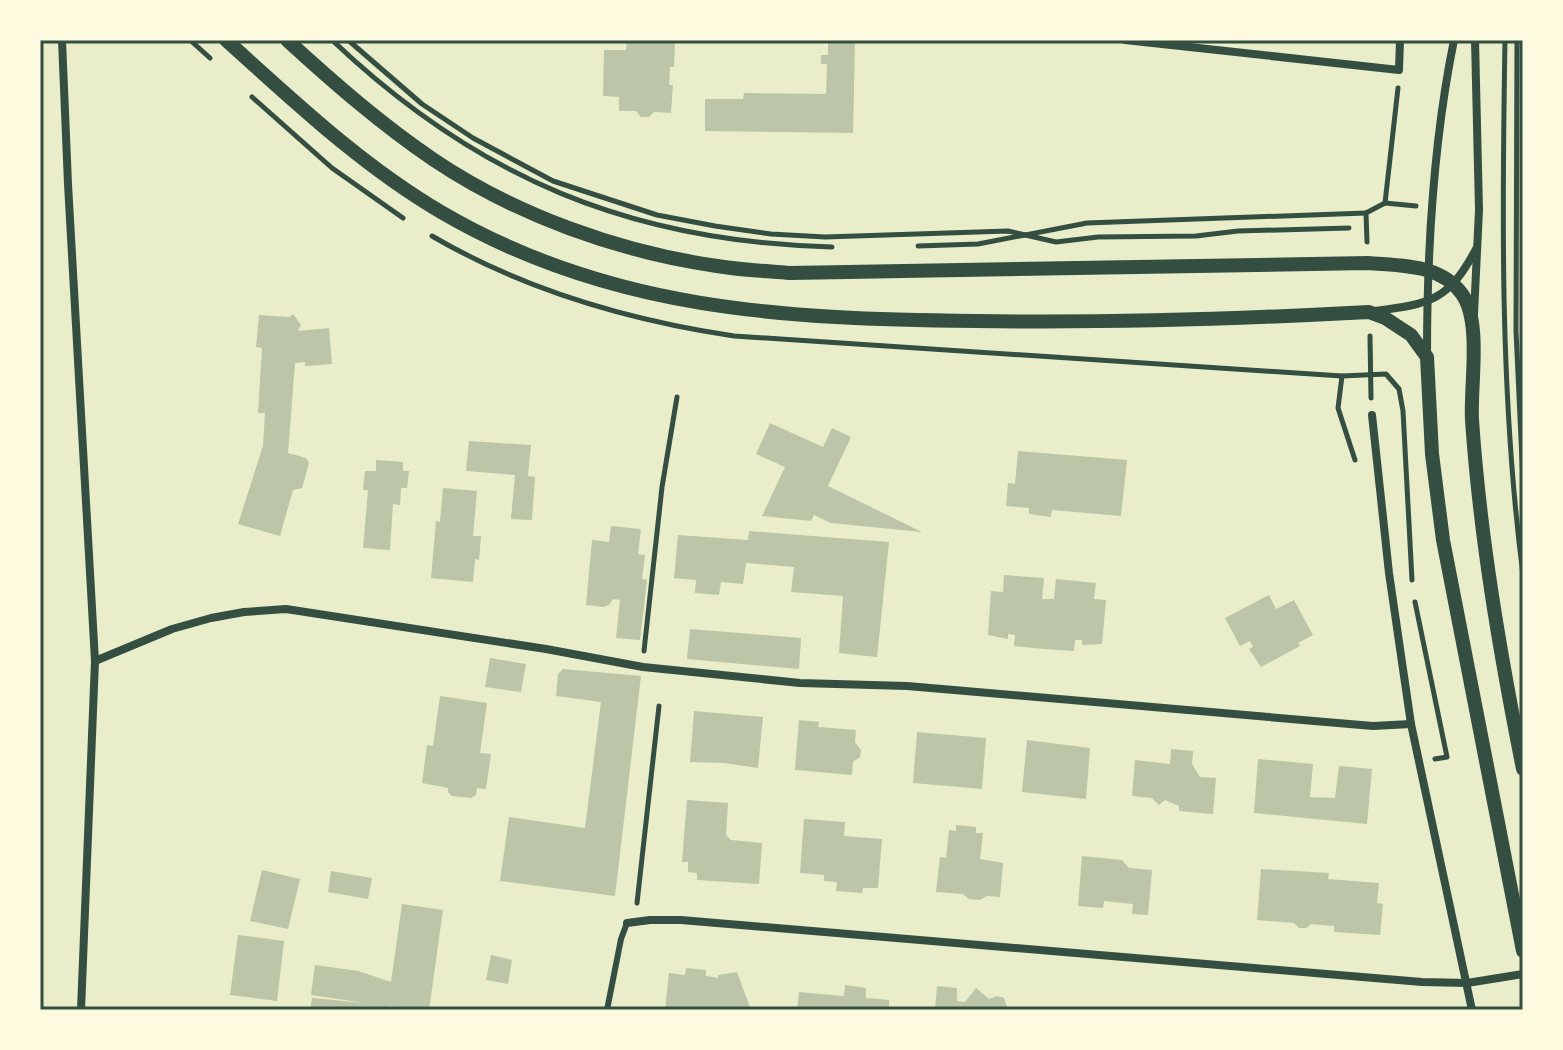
<svg xmlns="http://www.w3.org/2000/svg" width="1563" height="1050" viewBox="0 0 1563 1050" font-family="'Space Grotesk',sans-serif">
<style>
.building{fill:#bcc5a7}
.lines{fill:none;stroke-linecap:round;stroke-linejoin:round}
.path{stroke:#344e41;stroke-width:5}
.service{stroke:#344e41;stroke-width:6}
.minor{stroke:#344e41;stroke-width:8}
.tertiary{stroke:#344e41;stroke-width:14}
.neatline{fill:none;stroke:#344e41;stroke-width:3}
</style>
<rect width="100%" height="100%" fill="#e9edc9"/>
<g class="building">
<path d="M627 40H675L674 67H670L669 85H673L671 113 654 112 649 117H641L636 111H619V97L603 96 604 50H626Z"/>
<path d="M828 40H855L853 133 705 131V99H743L744 93 826 94 827 64H821V55H828Z"/>
<path d="M293 314 301 325 298 331 329 328 332 364 305 366V362L295 363 288 453 306 458 309 463 302 488 293 490 280 536 238 524 263 446 265 413H258L262 348 256 347 259 315 289 317Z"/>
<path d="M770 423 823 447 832 428 851 437 828 486 922 532 831 523 814 515 811 521 762 516 785 467 756 454Z"/>
<path d="M469 441 531 445 528 476 535 477 532 520 511 519 515 475 466 471Z"/>
<path d="M1018 451 1127 460 1121 516 1052 510 1051 517 1029 514V508L1006 506 1008 483 1015 484Z"/>
<path d="M376 460 403 462V471H409L407 488H401L400 505 393 504 390 550 363 548 368 490H363L365 471H376Z"/>
<path d="M443 488 477 491 473 536H481L479 560 475 559 473 582 431 578 436 521 440 522Z"/>
<path d="M611 526 641 529 638 554 645 555 642 579 647 580 640 640 616 638 620 600 613 599 609 605 603 607 586 605 592 540 609 542Z"/>
<path d="M749 531 889 542 877 657 839 653 843 596 791 592 794 567 746 563 743 584 721 582 719 595 695 593 696 580 674 578 678 535 748 540Z"/>
<path d="M1004 575 1044 578 1042 599H1054L1056 579 1096 583 1094 599 1106 600 1102 644 1082 645V640H1075L1074 651 1044 649 1014 646 1015 635 1008 634V639L988 635 991 591 1003 592Z"/>
<path d="M1269 595 1276 609 1294 600 1313 635 1298 643 1300 646 1261 667 1249 649 1253 647 1250 641 1240 646 1225 618Z"/>
<path d="M690 629 801 638 799 669 687 659Z"/>
<path d="M490 658 526 664 521 692 485 687Z"/>
<path d="M563 669 641 676 615 896 500 881 509 817 585 828 601 702 556 696 558 674Z"/>
<path d="M440 696 487 703 480 753 491 754 486 789 477 788 476 795 471 798 452 796 448 792V788L422 783 427 745 433 746Z"/>
<path d="M694 711 763 717 758 768 724 763 690 762Z"/>
<path d="M799 720 819 722 818 727 856 730 855 742 861 750 860 757 853 762 852 775 795 770Z"/>
<path d="M917 732 986 738 982 789 913 783Z"/>
<path d="M1027 740 1090 748 1086 799 1022 792Z"/>
<path d="M1171 749 1193 751 1192 764 1200 777 1216 778 1213 814 1179 811V806L1165 800 1159 805 1152 798 1132 796 1135 760 1170 764Z"/>
<path d="M1258 759 1313 764 1310 797 1335 798 1339 766 1372 769 1367 824 1254 813Z"/>
<path d="M687 800 728 803 726 835 731 840 762 843 759 884 697 880V873L688 872V862H682Z"/>
<path d="M804 819 845 822 844 836 882 839 878 888H863L862 893 836 891 837 882 824 881V875L800 873Z"/>
<path d="M956 825 976 827V833H983L980 859 1003 863 1000 897 987 896 980 900 969 899 963 894 936 892 940 857 946 858 949 830 956 831Z"/>
<path d="M1082 856 1122 860 1129 868 1152 870 1148 915 1132 914 1133 904 1104 901 1103 908 1078 906Z"/>
<path d="M1261 869 1329 873 1328 879 1379 883 1377 903 1383 904 1380 935 1334 932V926L1311 924 1306 928H1299L1294 923 1257 920Z"/>
<path d="M262 870 300 879 288 929 250 921Z"/>
<path d="M331 871 372 878 368 899 328 892Z"/>
<path d="M402 904 443 910 429 1010 388 1006 387 1010H310L312 998 365 1003 311 995 315 965 358 971 391 982Z"/>
<path d="M238 935 284 941 277 1001 230 995Z"/>
<path d="M491 955 512 960 508 984 486 980Z"/>
<path d="M686 968 706 970V976L718 978V975L737 972 751 1010H665L669 973 685 975Z"/>
<path d="M845 985 866 988V998L889 1000V1010H797L799 992 844 996Z"/>
<path d="M937 986 957 988V1001L965 1002 976 988 989 999 997 996 1004 998 1008 1010H935Z"/>
</g>
<g class="lines">
<g class="path">
<path d="M190 40 210 58"/>
<path d="M332 40C477 178 631 242 832 247"/>
<path d="M348 40 422 104 473 138 553 181 657 215 715 226 771 234 825 237 1008 231 1056 242 1098 237 1196 236 1238 231 1349 228"/>
<path d="M1505 40C1502 218 1500 397 1523 575"/>
<path d="M1517 40 1516 331 1523 482"/>
<path d="M252 97 332 168 403 218"/>
<path d="M1385 203 1416 206"/>
<path d="M432 236C526 291 628 320 734 336L1342 376 1386 374 1399 389 1403 411 1412 580"/>
<path d="M1367 242 1366 213 1385 203 1398 88"/>
<path d="M918 246 978 244 1087 223 1366 213"/>
<path d="M1370 336 1371 398"/>
<path d="M1342 376 1338 408 1355 460"/>
<path d="M1415 602 1447 757 1435 759"/>
<path d="M644 651 662 487 677 397"/>
<path d="M637 903 659 706"/>
</g>
<path class="service" d="M607 1010 621 939 627 923"/>
<g class="minor">
<path d="M62 40 68 184 95 661 81 1010"/>
<path d="M1125 40 1399 70 1400 40"/>
<path d="M1375 311C1431 304 1449 300 1476 249"/>
<path d="M1474 314 1479 210 1475 40"/>
<path d="M1427 354C1427 249 1433 143 1454 40"/>
<path d="M1372 415 1389 573 1411 724 1472 1010"/>
<path d="M95 661 172 629 211 618 244 612 286 609 546 649 643 667 800 683 907 686 1373 726 1411 724"/>
<path d="M627 923 650 920H681L1422 982 1467 983 1523 974"/>
</g>
<g class="tertiary">
<path d="M226 40C295 102 361 165 441 212 610 311 786 319 976 321 1107 323 1238 319 1369 312L1385 318 1411 335 1427 357 1432 454 1443 540 1523 951"/>
<path d="M287 40C334 83 381 124 434 160 516 215 619 252 717 266 741 270 766 271 790 273L1368 263C1401 266 1441 264 1462 294 1482 322 1470 385 1472 420 1480 537 1500 653 1523 769"/>
</g>
</g>
<rect width="1563" height="1050" fill="none" stroke="#fefae0" stroke-width="84"/>
<rect x="42" y="42" width="1479" height="966" class="neatline"/>
</svg>
